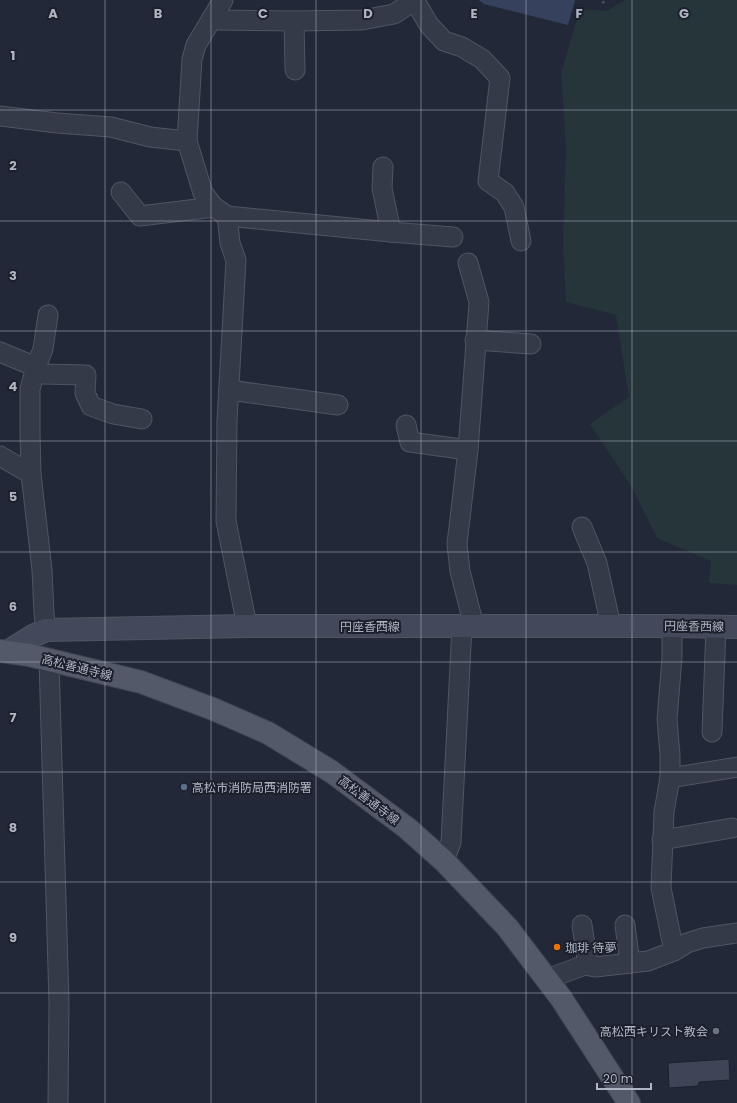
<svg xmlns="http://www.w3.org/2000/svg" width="737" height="1103" viewBox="0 0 737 1103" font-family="Poppins,'Noto Sans JP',sans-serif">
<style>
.green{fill:#253539}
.water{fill:#36415e}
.building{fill:#3e4557;stroke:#1c212e}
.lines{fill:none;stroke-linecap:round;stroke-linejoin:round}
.minor-casing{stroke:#505562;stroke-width:21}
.secondary-casing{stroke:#505562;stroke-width:24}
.primary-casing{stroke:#3e4351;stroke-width:24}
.path{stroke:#415055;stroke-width:2.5;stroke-dasharray:3 3;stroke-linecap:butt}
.minor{stroke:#353a48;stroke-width:19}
.secondary{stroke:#43495a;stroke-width:22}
.primary{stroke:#535968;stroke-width:22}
.grid{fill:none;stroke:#b0b5c4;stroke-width:1;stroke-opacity:0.55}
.service-dot{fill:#5c6f8a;stroke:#1b202c;stroke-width:1.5}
.food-dot{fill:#e8710a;stroke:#1b202c;stroke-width:1.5}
.worship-dot{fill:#6b7280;stroke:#1b202c;stroke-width:1.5}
.labels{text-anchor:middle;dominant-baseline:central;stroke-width:4;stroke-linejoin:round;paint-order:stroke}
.street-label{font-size:12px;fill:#b0b5c4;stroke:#1b202c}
.poi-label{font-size:12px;fill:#b0b5c4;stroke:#1b202c;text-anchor:start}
.grid-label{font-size:13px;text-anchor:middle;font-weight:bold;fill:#b0b5c4;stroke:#1b202c;stroke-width:4;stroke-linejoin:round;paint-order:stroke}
</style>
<rect width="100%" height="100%" fill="#222837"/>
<path class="green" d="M626 0H737V585L709 583 711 561 657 538 631 486 590 424 629 397 616 315 566 302 563 242 566 148 561 73 580 9 606 11Z"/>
<path class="water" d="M479 0H575L568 25 484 4Z"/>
<path class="building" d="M729 1059 730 1080 699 1082 698 1086 669 1088 668 1063Z"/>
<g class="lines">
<g class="minor-casing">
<g id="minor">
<path d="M223 0 196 45 192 59 187 141 203 193 214 207 227 216 230 243 236 260 227 421 226 521 247 626"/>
<path d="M415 1 429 25 444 41 462 47 482 59 500 78 488 181 505 193 514 207 521 241"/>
<path d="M211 20 294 21 362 20 394 14 415 0"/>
<path d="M294 21 295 70"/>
<path d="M0 116 57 123 111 127 150 137 187 141"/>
<path d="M383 167 382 188 391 232"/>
<path d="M121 192 140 216 214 207"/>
<path d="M227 216 391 232 453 237"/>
<path d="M468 263 479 302 468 450 457 544 460 571 474 626"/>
<path d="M475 340 531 344"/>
<path d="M0 352 36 367 43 374 86 375 85 393 91 406 113 414 142 419"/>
<path d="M229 390 338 405"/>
<path d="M406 425 410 442 468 450"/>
<path d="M0 456 31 474"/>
<path d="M582 527 597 563 611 626"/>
<path d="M672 626V658L667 719 670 755V778L664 812 661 888 674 951"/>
<path d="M46 630 44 613 42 570 31 474 30 433V389L36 367 43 349 48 315"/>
<path d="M49 660 59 1003 58 1103"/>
<path d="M712 732 716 627"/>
<path d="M670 778 737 767"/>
<path d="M662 840 732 828"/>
<path d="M444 861 451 842 462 626"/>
<path d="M582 925 587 958 585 965"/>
<path d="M625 925 630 963"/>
<path d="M547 979 585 965 595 967 648 961 674 951 687 943 703 938 737 933"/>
</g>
</g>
<g class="secondary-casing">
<path id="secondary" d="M9 651 33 636 46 630 247 626H672L737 627"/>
</g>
<g class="primary-casing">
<path id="primary" d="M0 651 29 655 141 682 213 709 268 733 332 772 407 828 444 861 507 927 561 998 629 1103"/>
</g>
<path class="path" d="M602 3 607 0"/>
<use href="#minor" class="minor"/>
<use href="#secondary" class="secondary"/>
<use href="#primary" class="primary"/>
</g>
<path class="grid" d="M105 0V1103M211 0V1103M316 0V1103M421 0V1103M526 0V1103M632 0V1103M0 110H737M0 221H737M0 331H737M0 441H737M0 552H737M0 662H737M0 772H737M0 882H737M0 993H737"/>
<circle class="service-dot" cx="184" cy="787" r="4"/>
<circle class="food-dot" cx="557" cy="947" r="4"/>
<circle class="worship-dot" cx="716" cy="1031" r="4"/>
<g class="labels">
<g class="street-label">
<text x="370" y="626">円座香西線</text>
<text transform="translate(694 626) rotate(1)">円座香西線</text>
<text transform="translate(77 667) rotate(14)">高松善通寺線</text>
<text transform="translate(369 800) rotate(37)">高松善通寺線</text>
</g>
<g class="poi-label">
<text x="192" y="787">高松市消防局西消防署</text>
<text x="565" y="947">珈琲 待夢</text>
<text x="708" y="1031" text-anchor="end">高松西キリスト教会</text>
</g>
</g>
<g class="grid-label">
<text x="53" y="18">A</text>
<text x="158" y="18">B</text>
<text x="263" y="18">C</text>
<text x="368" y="18">D</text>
<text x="474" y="18">E</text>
<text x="579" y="18">F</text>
<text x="684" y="18">G</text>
<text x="13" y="60">1</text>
<text x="13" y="170">2</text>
<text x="13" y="280">3</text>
<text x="13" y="391">4</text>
<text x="13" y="501">5</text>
<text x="13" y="611">6</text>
<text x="13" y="722">7</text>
<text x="13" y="832">8</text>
<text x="13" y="942">9</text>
</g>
<path d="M597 1083v6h54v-6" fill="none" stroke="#b0b5c4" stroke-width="2"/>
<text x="603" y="1083" font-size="12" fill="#b0b5c4" stroke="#1b202c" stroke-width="3" paint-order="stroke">20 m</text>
</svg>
